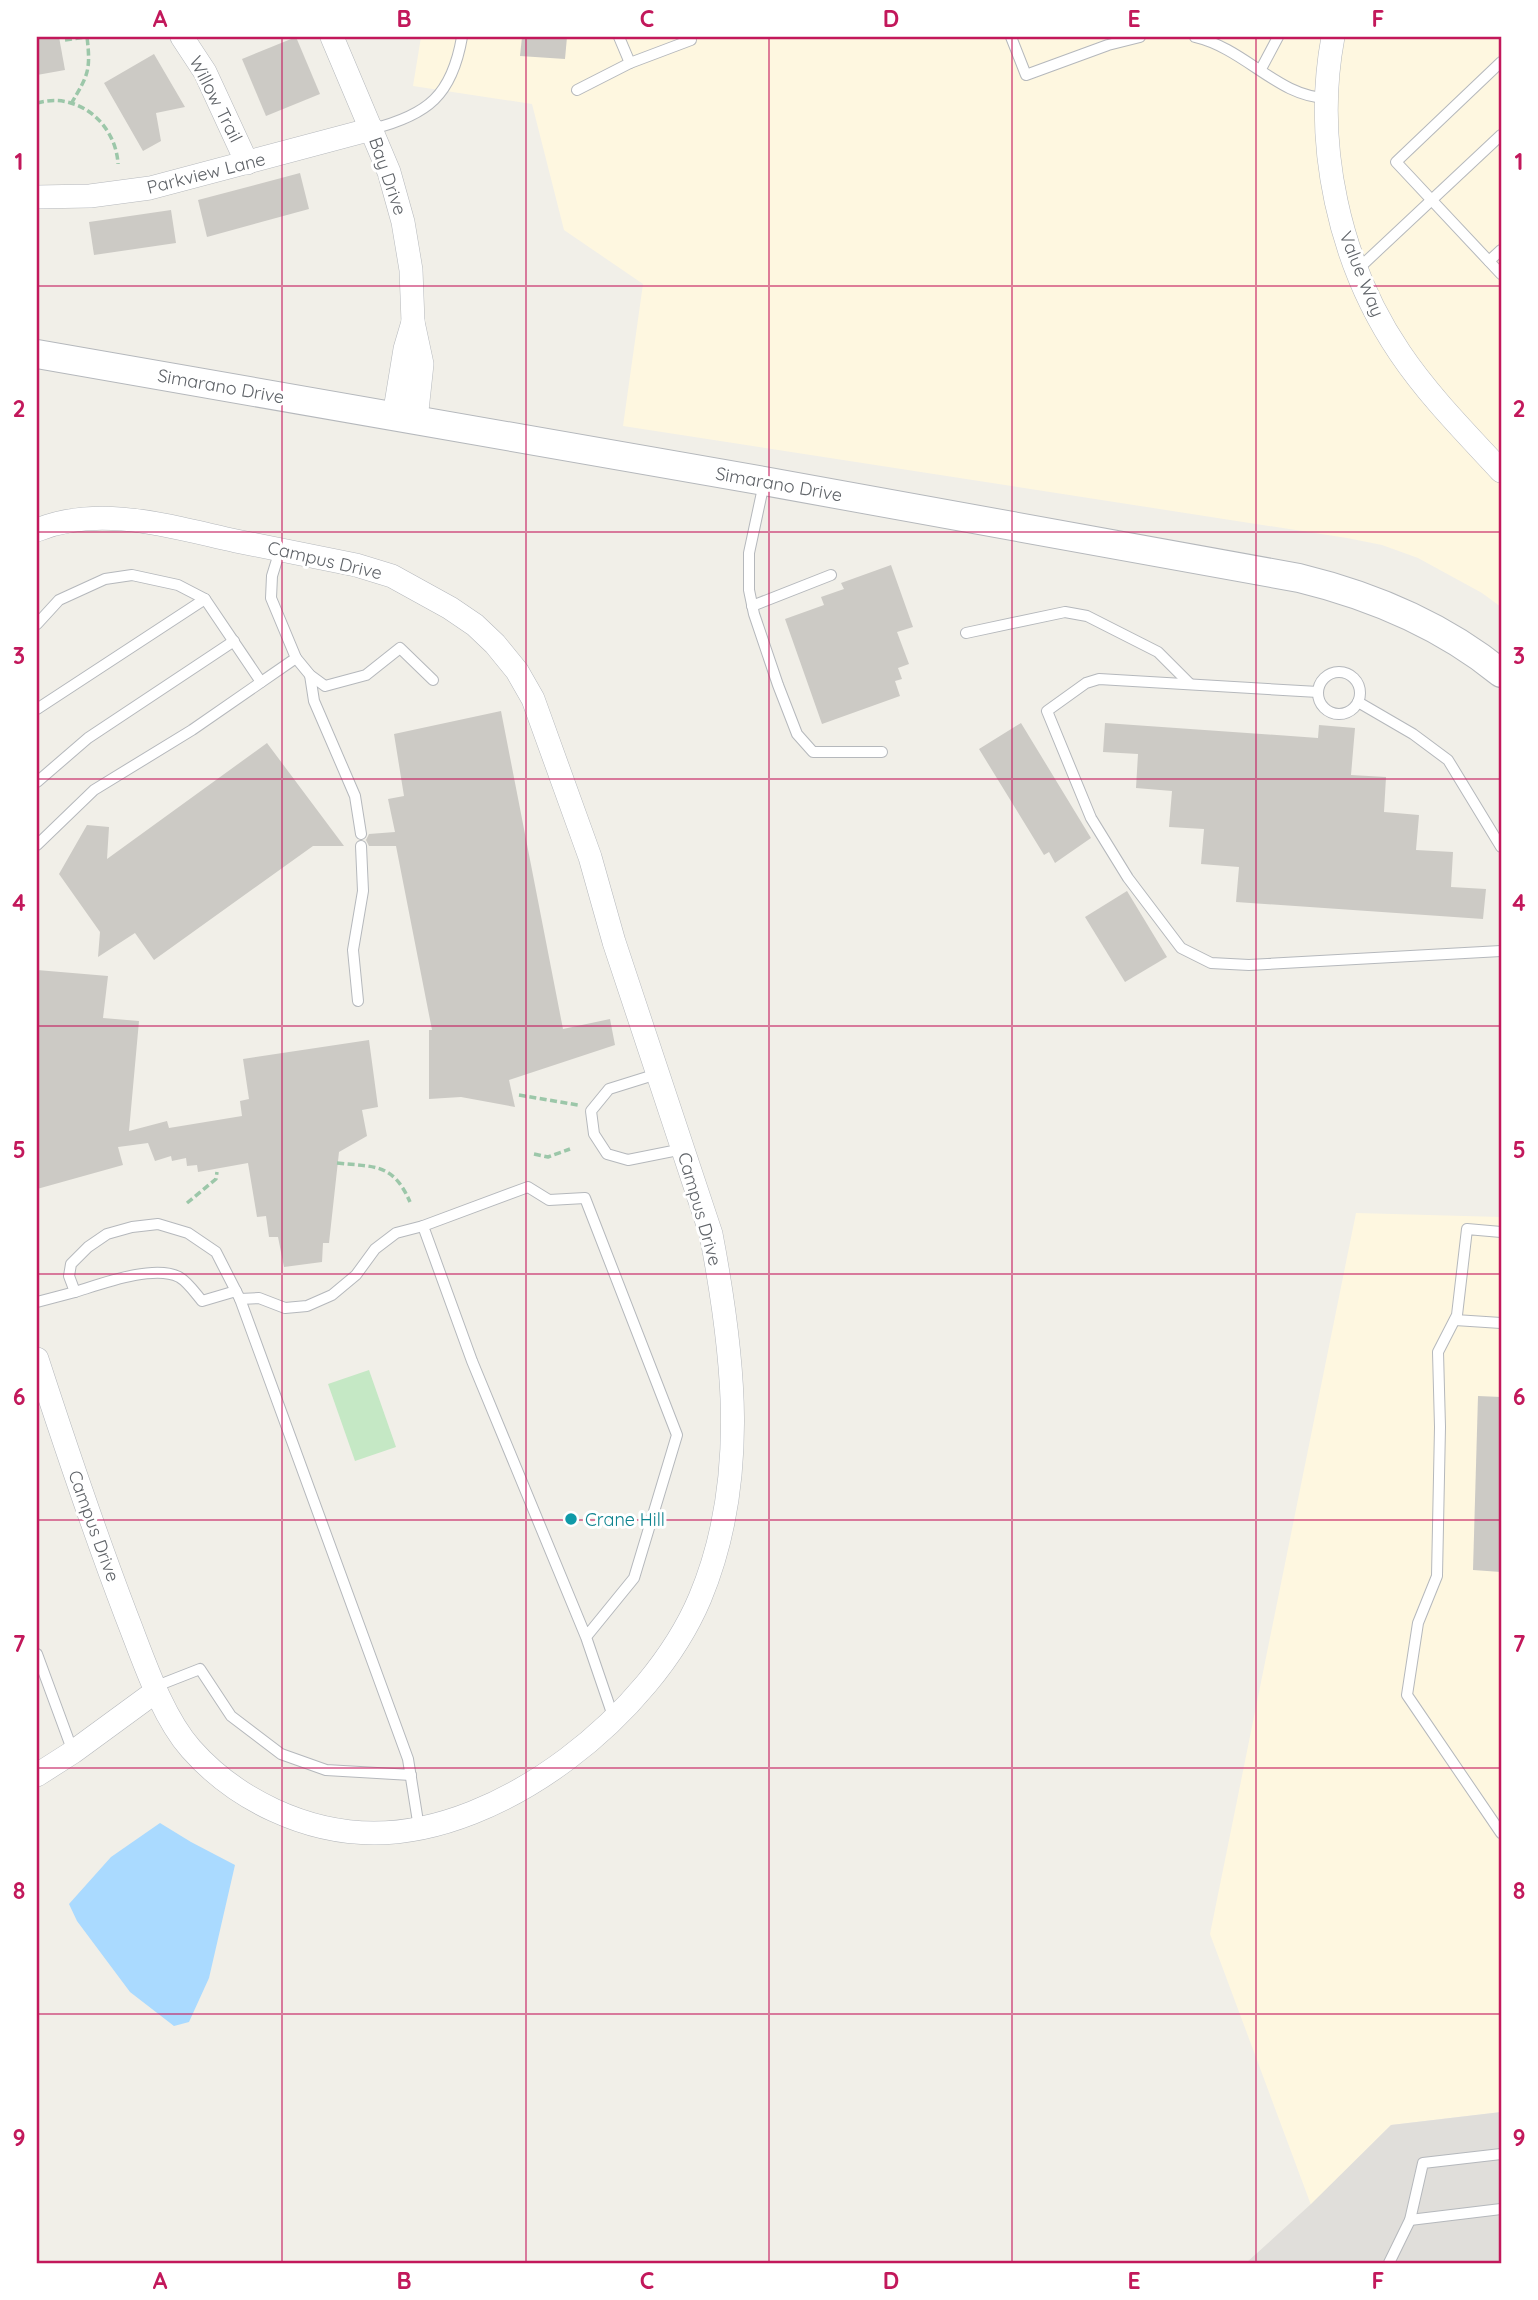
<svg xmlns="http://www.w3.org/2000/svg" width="1538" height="2300" viewBox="0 0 1538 2300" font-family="Quicksand,sans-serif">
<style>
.commercial{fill:#fef7e0}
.industrial{fill:#e0deda}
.green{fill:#c5e8c5}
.water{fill:#aadaff}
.building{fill:#cccac5}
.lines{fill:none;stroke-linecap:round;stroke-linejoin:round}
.service-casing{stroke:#b5b8bc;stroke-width:12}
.minor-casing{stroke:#b5b8bc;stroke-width:24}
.tertiary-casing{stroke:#b5b8bc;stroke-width:30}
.path{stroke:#9cc7a9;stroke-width:3.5;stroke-dasharray:7 3.5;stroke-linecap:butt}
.service{stroke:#fff;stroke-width:10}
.minor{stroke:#fff;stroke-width:23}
.tertiary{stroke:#fff;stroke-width:28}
.grid{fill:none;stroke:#c2185b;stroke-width:2;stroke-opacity:0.55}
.culture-dot{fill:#0f9aa8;stroke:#fff;stroke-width:2.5}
.labels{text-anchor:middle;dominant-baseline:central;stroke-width:6;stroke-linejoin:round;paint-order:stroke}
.street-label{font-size:18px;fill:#5f6368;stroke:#fff}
.culture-label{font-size:18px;fill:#0d838f;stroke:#fff;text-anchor:start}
.neatline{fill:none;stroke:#c2185b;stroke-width:2.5}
.grid-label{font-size:23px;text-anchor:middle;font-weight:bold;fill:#c2185b}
</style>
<rect width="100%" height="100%" fill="#f1efe8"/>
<g class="commercial">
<path d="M421 37H1501V607L1482 593 1418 558 1382 545 1347 538 623 426 643 284 564 230 532 104 413 86Z"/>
<path d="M1356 1213 1501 1217V2112L1391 2125 1311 2205 1210 1934Z"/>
</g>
<path class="industrial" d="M1501 2112V2263H1246L1311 2204 1391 2125Z"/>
<path class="green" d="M369 1370 396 1447 355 1461 328 1384Z"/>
<path class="water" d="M160 1823 191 1842 235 1865 209 1978 189 2022 174 2026 130 1992 77 1921 69 1904 111 1857Z"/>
<g class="building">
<path d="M37 37H59L65 70 37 75Z"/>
<path d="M296 37 320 94 266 116 242 59Z"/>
<path d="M522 37H567L565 59 520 56Z"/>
<path d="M154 54 185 107 156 113 161 141 143 151 104 83Z"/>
<path d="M300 173 309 209 207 237 198 200Z"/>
<path d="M171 210 176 243 94 255 89 222Z"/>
<path d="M891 565 913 627 897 632 909 664 898 668 902 679 895 681 900 696 822 724 785 619 824 605 821 597 844 589 841 583Z"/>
<path d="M501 711 563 1029 610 1019 615 1045 509 1080 515 1107 461 1097 429 1099V1030H432L396 846H369L366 840 369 834 395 832 388 799 404 796 394 734Z"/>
<path d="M1021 723 1091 838 1055 863 1049 852 1044 855 979 749Z"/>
<path d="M1105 723 1318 738 1319 725 1355 728 1351 775 1386 777 1384 812 1419 815 1416 850 1453 852 1451 887 1486 889 1483 919 1236 902 1239 867 1201 864 1204 829 1169 827 1172 791 1136 788 1138 754 1103 752Z"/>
<path d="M267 743 344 846H313L154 960 135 933 98 957 100 932 59 874 87 825 109 827 107 859Z"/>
<path d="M1127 891 1167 957 1125 982 1085 917Z"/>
<path d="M37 970 108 976 103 1018 139 1021 129 1131 167 1121 169 1128 242 1116 240 1101 249 1099 243 1059 369 1040 378 1107 362 1110 367 1136 339 1152 329 1243H323L322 1262 284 1267 278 1237H269L266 1216 257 1217 248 1163 198 1172 197 1165 187 1166 186 1158 172 1161 171 1156 155 1161 148 1143 118 1147 123 1165 37 1189Z"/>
<path d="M1478 1396 1501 1397V1572L1473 1570Z"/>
</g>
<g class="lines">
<g class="service-casing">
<g id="service">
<path d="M619 37 630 63"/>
<path d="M1011 37 1026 75 1108 45 1140 37"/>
<path d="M1195 37C1246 49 1278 97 1327 98"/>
<path d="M1501 62 1396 162 1501 274"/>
<path d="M1261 69 1278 37"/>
<path d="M577 90 630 63 691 40"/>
<path d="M372 129C428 115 452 95 462 37"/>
<path d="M1489 261 1501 250"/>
<path d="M1358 269 1501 135"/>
<path d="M764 483 749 553V590L754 614 778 685 797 734 813 752H882"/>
<path d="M752 606 831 575"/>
<path d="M37 624 59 600 105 579 132 575 178 585 205 599 261 682"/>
<path d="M966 633 1065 612 1087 616 1158 652 1190 684"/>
<path d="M296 658 310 675 325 686 366 675 400 648 433 680"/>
<circle cx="1339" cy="693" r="21"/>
<path d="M310 675 314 701 355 796 361 834"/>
<path d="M1318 692 1099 679 1086 683 1047 711 1091 818 1128 878 1181 948 1211 963 1249 965 1501 951"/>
<path d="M1358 702 1413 734 1448 760 1501 847"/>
<path d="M37 709 205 599"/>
<path d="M37 782 88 738 234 641"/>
<path d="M37 845 94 790 192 730 296 658 271 598 272 576 280 550"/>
<path d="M358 1001 353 950 363 891 361 846"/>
<path d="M657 1074 609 1089 591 1111 594 1134 607 1154 628 1160 683 1149"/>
<path d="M1501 1232 1467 1229 1457 1315 1438 1352 1440 1427 1437 1576 1418 1623 1407 1695 1501 1833"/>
<path d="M75 1292C101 1284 154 1264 179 1277 188 1282 196 1294 202 1301L236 1291"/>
<path d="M240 1299 259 1298 285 1308 307 1306 332 1295 356 1275 375 1249 396 1233 423 1226"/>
<path d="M37 1302 75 1292 69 1276 71 1264 88 1247 107 1234 132 1227 158 1224 188 1233 216 1252 240 1299 408 1759 419 1828"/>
<path d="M1455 1320 1501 1323"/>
<path d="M586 1637 472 1361 423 1226 528 1187 549 1200 585 1198 677 1435 634 1578 586 1637 614 1719"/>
<path d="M37 1654 73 1752"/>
<path d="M154 1687 200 1669 231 1716 281 1754 326 1770 411 1775"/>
<path d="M1410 2220 1501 2209"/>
<path d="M1389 2263 1410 2220 1423 2163 1501 2154"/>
</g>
</g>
<g class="minor-casing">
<g id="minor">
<path d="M182 37 205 72 247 163"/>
<path d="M332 37 389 172 403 222 411 270 413 322 422 364 416 420"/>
<path d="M1333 37C1313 144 1339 263 1400 353 1429 396 1466 433 1501 471"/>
<path d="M37 197 90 196 150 188 372 129"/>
<path d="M394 416 405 349 413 322"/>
<path d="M37 530C100 504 172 527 236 541 276 549 316 557 356 565L392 576 450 608 475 625 495 644 517 671 533 699 590 857 614 942 711 1234C734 1355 749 1481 700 1598 651 1714 503 1833 374 1833 306 1833 236 1800 191 1749 161 1715 143 1658 126 1615 94 1531 65 1445 37 1359"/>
<path d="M37 1775 73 1752 155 1692"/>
</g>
</g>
<g class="tertiary-casing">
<path id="tertiary" d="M37 354 764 481 1299 578C1373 596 1442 625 1501 673"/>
</g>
<g class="path">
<path d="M65 40 87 37"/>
<path d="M37 103C78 91 116 124 118 164"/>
<path d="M71 104C88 75 91 71 87 37"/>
<path d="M519 1095 578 1105"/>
<path d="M534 1154 548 1157 570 1149"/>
<path d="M337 1163C375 1167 393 1163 410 1202"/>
<path d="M187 1203 216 1179 217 1172"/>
</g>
<use href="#service" class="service"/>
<use href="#minor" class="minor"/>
<use href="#tertiary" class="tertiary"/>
</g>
<path class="grid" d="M282 37V2263M526 37V2263M769 37V2263M1012 37V2263M1256 37V2263M37 286H1501M37 532H1501M37 779H1501M37 1026H1501M37 1274H1501M37 1520H1501M37 1768H1501M37 2014H1501"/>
<circle class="culture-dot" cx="571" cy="1519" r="7"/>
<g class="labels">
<g class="street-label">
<text transform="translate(216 99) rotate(63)">Willow Trail</text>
<text transform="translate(206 173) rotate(-14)">Parkview Lane</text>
<text transform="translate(388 176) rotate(71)">Bay Drive</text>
<text transform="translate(1362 274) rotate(68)">Value Way</text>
<text transform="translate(221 386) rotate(10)">Simarano Drive</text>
<text transform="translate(779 484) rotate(10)">Simarano Drive</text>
<text transform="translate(325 560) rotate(13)">Campus Drive</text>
<text transform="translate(700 1209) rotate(74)">Campus Drive</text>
<text transform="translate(94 1526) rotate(70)">Campus Drive</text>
</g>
<g class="culture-label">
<text x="585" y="1519">Crane Hill</text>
</g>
</g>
<rect width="1538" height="2300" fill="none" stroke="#ffffff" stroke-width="77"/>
<rect x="38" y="38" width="1462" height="2224" class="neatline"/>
<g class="grid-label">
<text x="160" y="27">A</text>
<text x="404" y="27">B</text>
<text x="647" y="27">C</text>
<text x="891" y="27">D</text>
<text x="1134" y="27">E</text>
<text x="1378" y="27">F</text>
<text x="19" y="170">1</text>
<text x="1519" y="170">1</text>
<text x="19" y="417">2</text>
<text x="1519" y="417">2</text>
<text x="19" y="664">3</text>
<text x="1519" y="664">3</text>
<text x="19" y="911">4</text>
<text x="1519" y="911">4</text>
<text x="19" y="1158">5</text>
<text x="1519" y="1158">5</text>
<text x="19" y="1405">6</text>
<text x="1519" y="1405">6</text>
<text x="19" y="1652">7</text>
<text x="1519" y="1652">7</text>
<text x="19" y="1899">8</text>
<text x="1519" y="1899">8</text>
<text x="19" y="2146">9</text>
<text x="1519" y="2146">9</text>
<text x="160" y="2289">A</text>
<text x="404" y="2289">B</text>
<text x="647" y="2289">C</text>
<text x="891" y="2289">D</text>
<text x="1134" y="2289">E</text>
<text x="1378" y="2289">F</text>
</g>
</svg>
